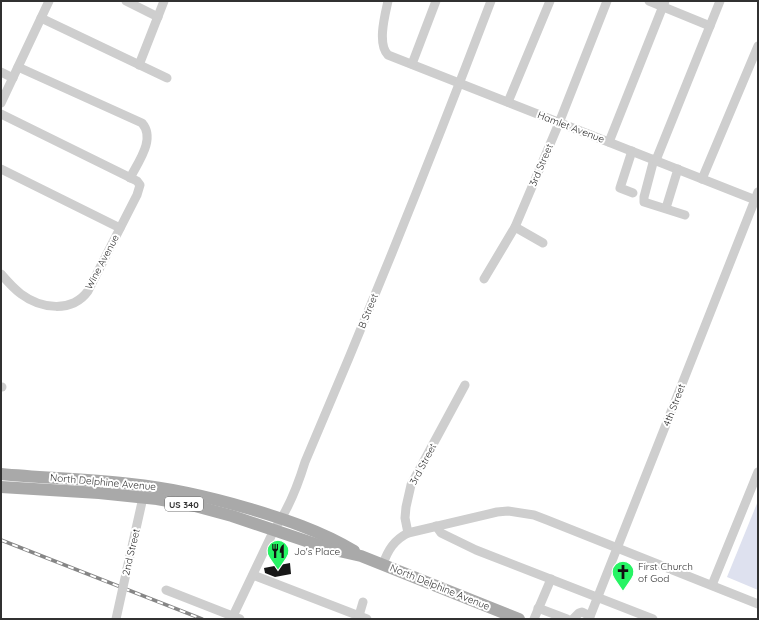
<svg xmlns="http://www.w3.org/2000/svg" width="759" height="620" viewBox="0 0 759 620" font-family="Quicksand,sans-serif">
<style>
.green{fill:#dee1ef}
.building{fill:#181818}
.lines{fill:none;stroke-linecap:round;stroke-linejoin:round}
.minor{stroke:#cecece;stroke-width:9}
.major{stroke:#a9a9a9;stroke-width:12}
.rail-casing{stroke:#868686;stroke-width:3.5}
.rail{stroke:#fff;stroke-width:2;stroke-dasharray:6;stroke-linecap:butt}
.minor-bridge{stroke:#cecece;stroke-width:9}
.labels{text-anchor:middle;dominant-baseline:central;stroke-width:4;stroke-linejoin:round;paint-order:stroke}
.shield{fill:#fff;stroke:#6f6f6f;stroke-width:1}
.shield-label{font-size:9px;font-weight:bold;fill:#313131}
.street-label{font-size:10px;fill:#313131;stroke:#fff}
.poi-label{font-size:10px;fill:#313131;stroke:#fff;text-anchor:start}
</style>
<rect width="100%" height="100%" fill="#fff"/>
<path class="green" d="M758 501V590L727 577Z"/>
<path class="building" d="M290 563 291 574 275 577 265 573 264 568Z"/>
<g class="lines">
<g class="minor">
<path d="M126 1 158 17"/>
<path d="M388 1C385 15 377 44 388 55L758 201"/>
<path d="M649 1 710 26"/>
<path d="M41 18 167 78"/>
<path d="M412 64 436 1"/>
<path d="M139 65 164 1"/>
<path d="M18 67 142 123C156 139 138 162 130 178"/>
<path d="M1 72 13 78"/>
<path d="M508 102 550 1"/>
<path d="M1 103 49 1"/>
<path d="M1 114 137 181 140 185 137 195 88 291C72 313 41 309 21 294 13 288 7 281 1 274"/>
<path d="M609 142 665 1"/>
<path d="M632 151 620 188 633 193"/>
<path d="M654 159 644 197V202L685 215"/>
<path d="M656 160 720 1"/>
<path d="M1 169 120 228"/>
<path d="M702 179 758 46"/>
<path d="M666 208 678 169"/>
<path d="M515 227 543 243"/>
<path d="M484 279 515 227 559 123 607 1"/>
<path d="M1 387H2"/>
<path d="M436 526 441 533 476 550 653 619"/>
<path d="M408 533 405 518 406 507 411 485 465 385"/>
<path d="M383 564C388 550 394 540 408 533L497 512 508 511 534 515 547 520 758 604"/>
<path d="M127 569 144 493"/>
<path d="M253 575 367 619"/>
<path d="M712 585 758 472"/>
<path d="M166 590 240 619"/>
<path d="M538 608 567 619"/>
<path d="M233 616 274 530C288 510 298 485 305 462 370 310 432 156 491 1"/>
<path d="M358 619 363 602"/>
<path d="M534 619 551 579"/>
<path d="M573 619 579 613 582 612 590 616"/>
<path d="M589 619 758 192"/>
</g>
<g class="major">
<path d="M1 474C44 478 88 479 131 484 171 488 209 497 247 508 284 519 321 531 354 551"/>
<path d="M1 487 99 493 157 499 195 506 232 516 330 549 361 556 519 619"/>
</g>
<g class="rail-casing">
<path id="rail" d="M1 540 202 619"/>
</g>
<use href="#rail" class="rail"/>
<path class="minor-bridge" d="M116 619 127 569"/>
</g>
<defs>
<g id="restaurant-pin" transform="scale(1.15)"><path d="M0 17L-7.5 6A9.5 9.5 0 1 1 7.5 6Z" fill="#26f464" stroke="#fff"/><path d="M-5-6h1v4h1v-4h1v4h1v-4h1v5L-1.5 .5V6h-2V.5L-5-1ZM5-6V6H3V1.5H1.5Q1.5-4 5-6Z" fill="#111"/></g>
<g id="church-pin" transform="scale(1.15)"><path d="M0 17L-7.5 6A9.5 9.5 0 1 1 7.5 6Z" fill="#26f464" stroke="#fff"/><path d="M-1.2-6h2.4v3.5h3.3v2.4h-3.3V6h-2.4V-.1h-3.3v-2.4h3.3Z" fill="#111"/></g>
</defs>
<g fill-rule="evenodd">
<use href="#restaurant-pin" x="278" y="551"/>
<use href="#church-pin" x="623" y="572"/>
</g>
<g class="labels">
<rect class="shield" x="165" y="497" width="38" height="14" rx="3"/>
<g class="shield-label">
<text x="184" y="504">US 340</text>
</g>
<g class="street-label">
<text transform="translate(571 127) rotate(21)">Hamlet Avenue</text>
<text transform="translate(541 165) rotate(-67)">3rd Street</text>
<text transform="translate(102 262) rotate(-62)">Wine Avenue</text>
<text transform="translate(368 311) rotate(-68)">B Street</text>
<text transform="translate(674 405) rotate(-69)">4th Street</text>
<text transform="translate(423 464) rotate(-62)">3rd Street</text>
<text transform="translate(103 482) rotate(5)">North Delphine Avenue</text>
<text transform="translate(131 552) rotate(-77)">2nd Street</text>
<text transform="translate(440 587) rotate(22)">North Delphine Avenue</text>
</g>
<g class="poi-label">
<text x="294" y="551">Jo's Place</text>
<text x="638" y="566">First Church<tspan x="638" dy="12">of God</tspan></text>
</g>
</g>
<rect width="759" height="620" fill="none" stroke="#313131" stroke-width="4"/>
</svg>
